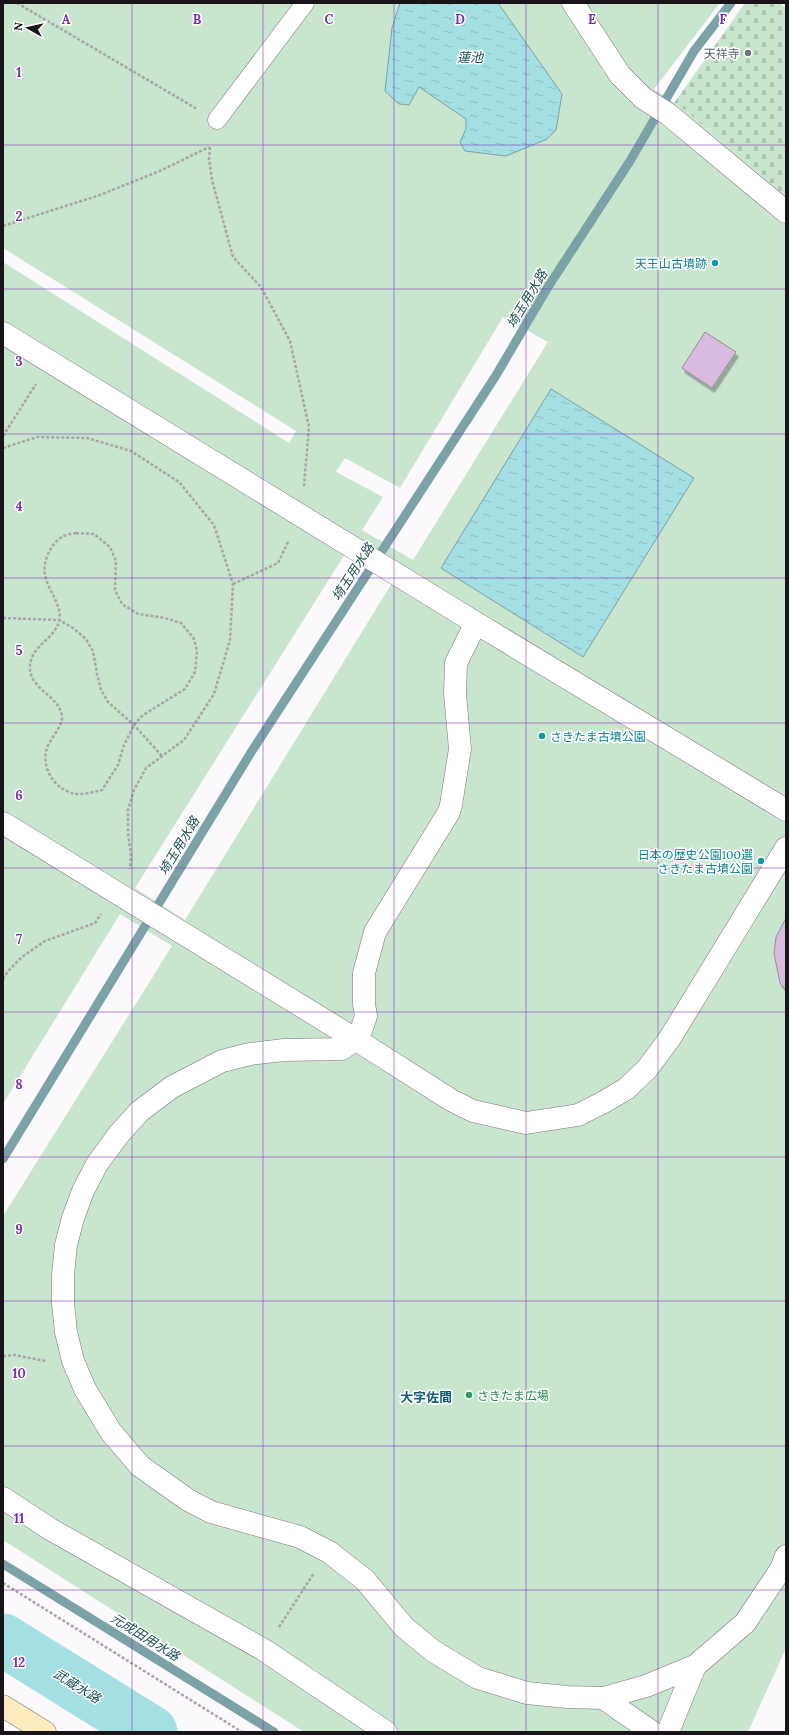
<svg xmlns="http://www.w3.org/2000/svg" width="789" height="1735" viewBox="0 0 789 1735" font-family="Lora,'Noto Sans JP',serif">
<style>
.cemetery{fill:url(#cemetery-stones)}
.green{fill:#c8e5cd;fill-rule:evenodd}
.water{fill:url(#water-ripples);stroke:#7aa2a7}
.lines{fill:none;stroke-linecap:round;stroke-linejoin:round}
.stream{stroke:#7aa2a7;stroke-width:9}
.river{stroke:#a4dfe3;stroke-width:53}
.building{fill:#d9bbdf;stroke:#988a9b;filter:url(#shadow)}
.service-casing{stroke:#817384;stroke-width:19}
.pedestrian-casing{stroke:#817384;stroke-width:23}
.secondary-casing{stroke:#817384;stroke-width:23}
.path{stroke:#a8a4a9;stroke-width:2.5;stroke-dasharray:3 2;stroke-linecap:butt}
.service{stroke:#fff;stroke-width:18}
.pedestrian{stroke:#fff;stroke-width:22}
.secondary{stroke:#feecbe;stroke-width:22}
.grid{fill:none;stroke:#7b2cbf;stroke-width:1;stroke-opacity:0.55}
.worship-dot{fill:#6b7280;stroke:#fff;stroke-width:1.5}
.culture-dot{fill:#0f9aa8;stroke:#fff;stroke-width:1.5}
.leisure-dot{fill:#2e9e5b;stroke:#fff;stroke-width:1.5}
.labels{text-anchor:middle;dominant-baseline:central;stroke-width:3;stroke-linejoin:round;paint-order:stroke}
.worship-label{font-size:12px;fill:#5b616d;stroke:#fff;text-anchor:end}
.culture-label{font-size:12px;fill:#0d838f;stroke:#fff;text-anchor:end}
.leisure-label{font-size:12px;fill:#27864d;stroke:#fff;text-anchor:start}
.water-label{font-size:13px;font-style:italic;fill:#1d5053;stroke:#fff}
.neighbourhood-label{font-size:13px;font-weight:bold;fill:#135e78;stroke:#fff}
.grid-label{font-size:13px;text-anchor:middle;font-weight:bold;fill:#7b2cbf;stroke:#fff;stroke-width:3;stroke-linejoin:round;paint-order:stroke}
</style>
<defs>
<pattern id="cemetery-stones" width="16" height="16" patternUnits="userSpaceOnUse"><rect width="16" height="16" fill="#c8e5cd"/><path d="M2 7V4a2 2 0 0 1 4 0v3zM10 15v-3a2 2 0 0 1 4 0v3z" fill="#abc4af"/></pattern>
<pattern id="water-ripples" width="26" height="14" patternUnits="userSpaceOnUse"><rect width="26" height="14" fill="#a4dfe3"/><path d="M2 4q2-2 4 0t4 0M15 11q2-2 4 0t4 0" fill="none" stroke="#8dbec2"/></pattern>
<filter id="shadow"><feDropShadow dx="2.5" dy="4.5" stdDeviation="0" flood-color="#0004"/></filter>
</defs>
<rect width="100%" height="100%" fill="#fcf9fd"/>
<path class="cemetery" d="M745 3H779L786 8V197L686 111 674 103Z"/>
<path class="green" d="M3 3H720L654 89 686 111 786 197V1648L748 1732H304L3 1540V1216L172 946 120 914 3 1104V262L289 443 296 431 3 248ZM503 317 548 342 413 560 362 530 383 497 336 472 345 458 400 488ZM345 554 392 583 185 920 135 888Z"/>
<g class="water">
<path d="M400 3H498L562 94 556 130 547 139 506 156 465 151 460 142 466 129V119L419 87 409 105 399 104 385 91 392 28Z"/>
<path d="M551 389 694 478 583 657 441 568Z"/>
</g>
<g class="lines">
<g class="stream">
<path d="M3 1159 250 754 495 377 548 287 630 161 694 51 731 3"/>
<path d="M3 1564 274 1732"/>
</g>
<path class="river" d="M3 1640 151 1732"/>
</g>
<g class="building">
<path d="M705 332 736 352 712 388 682 368Z"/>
<path d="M786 918V990L780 983 774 953 776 937Z"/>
</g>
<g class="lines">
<g class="service-casing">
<path id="service" d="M217 120 305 3"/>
</g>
<g class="pedestrian-casing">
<g id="pedestrian">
<path d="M573 3 620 75 643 98 668 114 786 212"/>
<path d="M3 333 476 623 786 810"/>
<path d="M476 623 456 663 455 694 460 749 451 805 449 812 375 932 364 973V1004L366 1016 362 1028 355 1039 342 1049 284 1050 250 1054 222 1061 172 1087 140 1111 119 1134 97 1164 83 1191 73 1218 66 1245 63 1275V1304L66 1332 73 1361 85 1389 111 1432 140 1466 188 1500 211 1512 300 1537 329 1552 365 1580 404 1627 433 1651 478 1678 527 1693 567 1697 603 1698"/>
<path d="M3 823 355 1039 451 1100 473 1111 526 1123 578 1115 602 1103 626 1089 647 1069 670 1038 786 848"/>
<path d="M3 1498 50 1529 264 1650 386 1732"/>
<path d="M695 1666 745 1623 781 1569 786 1556"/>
<path d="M652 1732 603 1698 646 1686 695 1666 668 1732"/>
</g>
</g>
<g class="secondary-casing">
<path id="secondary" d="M3 1706 45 1732"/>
</g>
<g class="path">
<path d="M17 3 197 109"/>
<path d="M210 147 209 159 212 180 233 257 261 287 290 341 309 427 304 486"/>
<path d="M3 226 100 195 162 170 209 147"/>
<path d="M3 436 36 384"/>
<path d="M3 448 37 437 87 438 131 451 179 482 214 525 233 584 230 640 214 694 184 740 146 768 134 790 128 810V832L131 856 130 869"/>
<path d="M76 533 94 534 110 547 116 561 115 590 122 604 138 614 165 618 181 623 194 639 197 651 195 672 185 689 151 710 142 716 134 725 124 745 118 765 102 790C93 792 81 796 72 793 53 788 41 766 47 748 50 738 63 727 62 716 59 696 32 690 30 670 28 647 53 641 59 622 63 607 50 593 46 579 41 565 49 545 62 537 66 534 72 534 76 533Z"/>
<path d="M233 584 278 563 289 540"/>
<path d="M3 618 59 620 73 628 86 639 93 651 97 674 101 690 108 702 134 725 162 756"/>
<path d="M3 979 8 971 22 957 45 941 95 923 101 914"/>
<path d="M3 1356 14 1355 46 1361"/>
<path d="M3 1583 242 1732"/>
<path d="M279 1627 314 1573"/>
</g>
<use href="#service" class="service"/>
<use href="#pedestrian" class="pedestrian"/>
<use href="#secondary" class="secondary"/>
</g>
<path class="grid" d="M132 3V1732M263 3V1732M394 3V1732M526 3V1732M658 3V1732M3 145H786M3 289H786M3 434H786M3 578H786M3 723H786M3 868H786M3 1012H786M3 1157H786M3 1301H786M3 1446H786M3 1590H786"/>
<circle class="worship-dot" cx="748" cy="53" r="4"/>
<g class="culture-dot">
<circle cx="715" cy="263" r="4"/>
<circle cx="542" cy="736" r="4"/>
<circle cx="761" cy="861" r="4"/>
</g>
<circle class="leisure-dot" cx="469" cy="1395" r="4"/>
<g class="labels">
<g class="worship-label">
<text x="740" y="53">天祥寺</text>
</g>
<g class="culture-label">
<text x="707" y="263">天王山古墳跡</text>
<text x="550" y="736" text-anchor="start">さきたま古墳公園</text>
<text x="753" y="854">日本の歴史公園100選<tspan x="753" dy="14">さきたま古墳公園</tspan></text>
</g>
<g class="leisure-label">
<text x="477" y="1395">さきたま広場</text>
</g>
<g class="water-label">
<text x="470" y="57">蓮池</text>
<text transform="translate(527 299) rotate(-59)">埼玉用水路</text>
<text transform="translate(353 572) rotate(-57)">埼玉用水路</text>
<text transform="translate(179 846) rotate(-59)">埼玉用水路</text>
<text transform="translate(145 1637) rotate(32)">元成田用水路</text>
<text transform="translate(77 1686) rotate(32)">武蔵水路</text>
</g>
<g class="neighbourhood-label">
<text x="426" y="1397">大字佐間</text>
</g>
</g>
<g class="grid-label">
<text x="66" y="24">A</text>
<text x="197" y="24">B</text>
<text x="329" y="24">C</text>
<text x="460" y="24">D</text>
<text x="592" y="24">E</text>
<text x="723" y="24">F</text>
<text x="19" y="77">1</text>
<text x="19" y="221">2</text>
<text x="19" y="366">3</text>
<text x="19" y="511">4</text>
<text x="19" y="655">5</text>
<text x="19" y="800">6</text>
<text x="19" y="944">7</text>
<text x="19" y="1089">8</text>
<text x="19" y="1234">9</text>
<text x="19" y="1378">10</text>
<text x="19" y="1523">11</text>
<text x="19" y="1667">12</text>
</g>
<rect width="789" height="1735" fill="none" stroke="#19131a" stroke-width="8"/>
<g transform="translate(28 28) rotate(278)" stroke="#ffffff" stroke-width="3" paint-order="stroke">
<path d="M0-3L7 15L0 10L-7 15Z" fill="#19131a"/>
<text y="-6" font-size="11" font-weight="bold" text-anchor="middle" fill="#19131a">N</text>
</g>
</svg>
